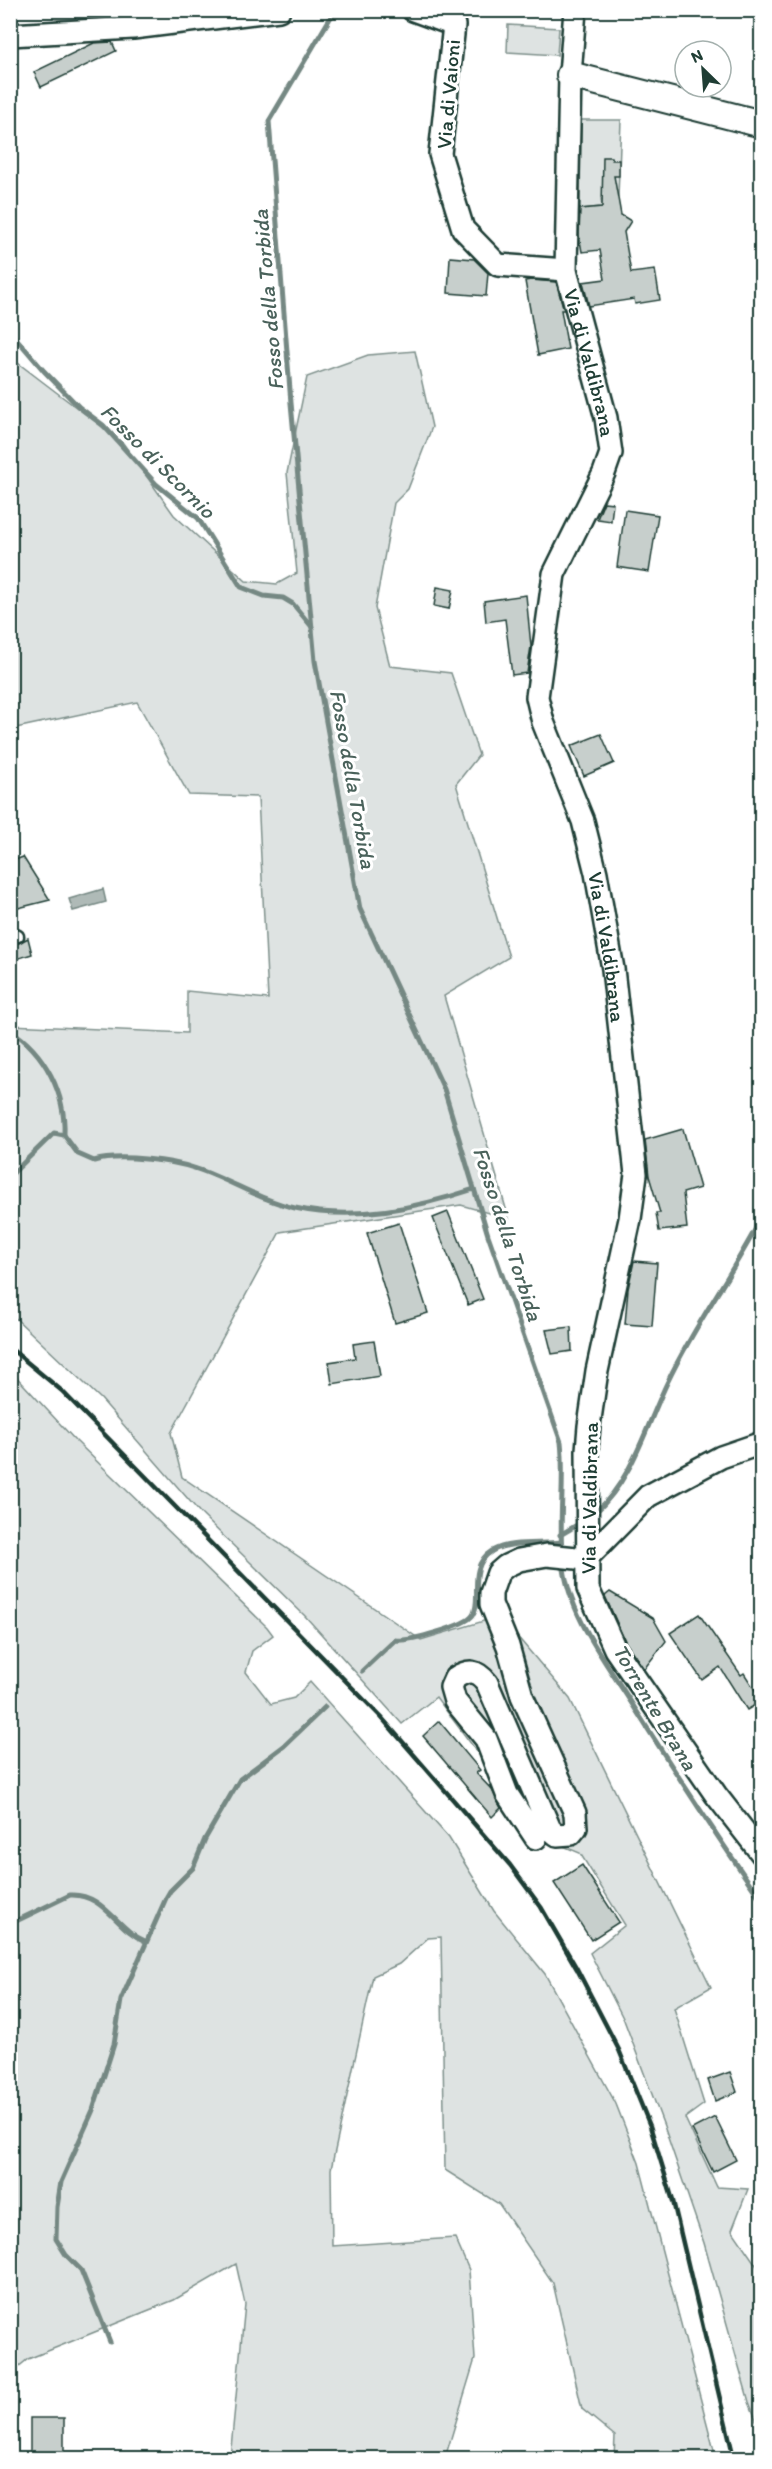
<svg xmlns="http://www.w3.org/2000/svg" width="772" height="2469" viewBox="0 0 772 2469" font-family="Itim,sans-serif">
<style>
.green{fill:#dee3e2;stroke:#7e908b;stroke-width:1.5}
.water{fill:#afbab7;stroke:#758883;stroke-width:1.5}
.lines{fill:none;stroke-linecap:round;stroke-linejoin:round}
.stream{stroke:#758883;stroke-width:5}
.building{fill:#c7cfcc;stroke:#1f3d34;stroke-width:1.5}
.service-casing{stroke:#1f3d34;stroke-width:15}
.minor-casing{stroke:#1f3d34;stroke-width:26}
.tertiary-casing{stroke:#1f3d34;stroke-width:30}
.service{stroke:#fff;stroke-width:10}
.minor{stroke:#fff;stroke-width:21}
.tertiary{stroke:#fff;stroke-width:26}
.rail{stroke:#1f3d34;stroke-width:4.5}
.labels{text-anchor:middle;dominant-baseline:central;stroke-width:6;stroke-linejoin:round;paint-order:stroke}
.street-label{font-size:21px;fill:#1f3d34;stroke:#fff}
.water-label{font-size:22px;font-style:italic;fill:#4a625b;stroke:#fff}
</style>
<rect width="100%" height="100%" fill="#fff"/>
<filter id="ink" filterUnits="userSpaceOnUse"><feTurbulence type="fractalNoise" baseFrequency=".0167" numOctaves="2"/><feDisplacementMap in="SourceGraphic" scale="12" xChannelSelector="R" yChannelSelector="G"/><feConvolveMatrix kernelMatrix="1 2 1 2 8 2 1 2 1" color-interpolation-filters="sRGB"/></filter>
<g filter="url(#ink)">
<g class="green">
<path d="M508 25 559 28 557 55 507 52Z"/>
<path d="M581 120H621L618 197 601 199 602 207 580 209Z"/>
<path d="M415 351 432 427 408 489 394 503 375 608 390 666 451 673 479 755 456 784 509 957 444 996 509 1219 461 1205 280 1232 171 1433 182 1477 421 1640 500 1616 570 1699 711 1987 674 2008 704 2104 685 2118 717 2187 748 2189 732 2230 761 2272V2432L749 2402 704 2243 664 2126 624 2020 590 1953 625 1925 580 1853 546 1839 499 1781 436 1697 402 1724 305 1616 202 1515 101 1399 11 1314V1025L187 1033V991L268 999 258 797 189 795 137 702 11 729 10 357 123 443 174 515 246 581 277 584 297 573 287 473 307 377 368 355Z"/>
<path d="M11 1371 75 1440 267 1627 273 1635 252 1651 246 1672 271 1704 294 1698 310 1682 449 1838 494 1911 545 1974 616 2104 639 2163 716 2458H614L615 2436 582 2409 553 2283 499 2204 445 2170 441 1937 428 1938 399 1964 373 1976 331 2169 332 2246 455 2238 469 2270 475 2359 445 2458H230L245 2304 236 2264 174 2300 28 2359 11 2373Z"/>
</g>
<path class="water" d="M103 889 106 902 73 911 69 899Z"/>
<g class="lines">
<g class="stream">
<path d="M335 10 269 121 291 403 315 661 360 909 444 1089 488 1235 561 1442C565 1479 559 1515 562 1552"/>
<path d="M10 331 44 371 79 407 103 425 156 484 198 518 241 587 264 596 283 598 293 604 312 627"/>
<path d="M10 1030C45 1052 66 1094 64 1135"/>
<path d="M10 1176 54 1133 64 1135 78 1154 94 1161C118 1154 173 1160 197 1169 230 1180 260 1200 295 1208 355 1221 417 1208 474 1189"/>
<path d="M595 1513C633 1479 646 1426 668 1381 695 1324 733 1273 762 1217"/>
<path d="M560 1535 577 1525"/>
<path d="M563 1561C568 1615 606 1662 634 1707 675 1772 717 1837 762 1901"/>
<path d="M362 1671 395 1640C408 1642 466 1626 473 1615 483 1600 466 1567 492 1551 511 1540 540 1545 561 1542"/>
<path d="M10 1924 70 1895C104 1893 117 1930 145 1941"/>
<path d="M110 2342 81 2270 66 2255 56 2239 57 2207 61 2182 93 2110 114 2044 121 2000 166 1898 170 1891 193 1868 205 1839 240 1779 284 1746 325 1707"/>
</g>
</g>
<g class="building">
<path d="M112 42 116 51 41 87 34 72 94 43Z"/>
<path d="M603 157H611L612 160H619V176H614L621 215 631 221 624 232 631 273 655 270 660 300 635 304 634 299 589 306 583 282 605 279 600 250 582 252 579 235 580 209 602 207Z"/>
<path d="M450 257 474 259 488 273 486 296 448 293Z"/>
<path d="M531 280 556 282 564 310H561L568 349 538 355 525 281Z"/>
<path d="M604 502 613 503 611 521 597 519Z"/>
<path d="M625 510 658 515 649 572 617 567Z"/>
<path d="M437 587 453 590 449 609 434 606Z"/>
<path d="M526 595 531 646 527 673 512 675 505 619 486 622 484 601Z"/>
<path d="M601 734 614 763 584 776 571 746Z"/>
<path d="M23 857 50 900 10 910V862Z"/>
<path d="M28 938 32 954 16 959 11 944 19 943Z"/>
<path d="M683 1129 700 1188 683 1193 687 1228 659 1231 656 1213H660L649 1176 645 1140Z"/>
<path d="M448 1212 483 1299 468 1305 433 1218Z"/>
<path d="M399 1223 428 1313 395 1323 367 1233Z"/>
<path d="M634 1261 657 1263 652 1326 625 1324 628 1289Z"/>
<path d="M571 1327 572 1351 552 1354 546 1330Z"/>
<path d="M374 1341 380 1376 332 1384 329 1362 355 1358 353 1344Z"/>
<path d="M610 1592 653 1618 666 1641 644 1669 626 1643 605 1596Z"/>
<path d="M699 1614 741 1675 744 1673 762 1701 747 1710 720 1667 702 1680 670 1633Z"/>
<path d="M439 1721 480 1770 476 1773 492 1790 501 1808 492 1817 423 1736Z"/>
<path d="M582 1865 619 1922 591 1940 554 1883Z"/>
<path d="M730 2072 737 2092 715 2101 708 2080Z"/>
<path d="M715 2117 736 2160 713 2172 692 2129Z"/>
<rect x="30" y="2418" width="34" height="40"/>
</g>
<g class="lines">
<g class="service-casing">
<path id="service" d="M10 932 18 936"/>
</g>
<g class="minor-casing">
<g id="minor">
<path d="M413 10 454 25 440 154 463 229 498 265 566 270"/>
<path id="s1" d="M575 10 570 75 566 270 606 418 611 453 604 473 554 574 537 697 543 722 583 821 596 873 613 969 636 1174 630 1219 597 1371 589 1426 587 1450 588 1589 615 1649 716 1795 762 1854"/>
<path d="M10 35 133 28 279 10"/>
<path d="M586 1559 648 1496 721 1457 762 1443"/>
<path d="M536 1838 507 1794 486 1739 455 1701 451 1687 455 1678C469 1669 477 1670 487 1683L550 1829 557 1835 571 1834 576 1828 575 1813 522 1696 508 1646 491 1604V1593L498 1573 506 1566 519 1560 547 1555 586 1559"/>
</g>
</g>
<g class="tertiary-casing">
<path id="tertiary" d="M570 75 762 124"/>
</g>
<use href="#service" class="service"/>
<use href="#minor" class="minor"/>
<use href="#tertiary" class="tertiary"/>
<path class="rail" d="M10 1348 62 1391 381 1717 510 1865 541 1907 577 1969 619 2050 650 2126 673 2201 734 2458"/>
</g>
</g>
<g class="labels">
<g class="street-label">
<text transform="translate(448 94) rotate(-85)">Via di Vaioni</text>
<text stroke="none"><textPath href="#s1" startOffset="356">Via di Valdibrana</textPath></text>
<text stroke="none"><textPath href="#s1" startOffset="968">Via di Valdibrana</textPath></text>
<text transform="translate(589 1498) rotate(-89)">Via di Valdibrana</text>
</g>
<g class="water-label">
<text transform="translate(268 300) rotate(-95)">Fosso della Torbida</text>
<text transform="translate(158 461) rotate(45)">Fosso di Scornio</text>
<text transform="translate(353 779) rotate(80)">Fosso della Torbida</text>
<text transform="translate(508 1234) rotate(72)">Fosso della Torbida</text>
<text transform="translate(655 1707) rotate(59)">Torrente Brana</text>
</g>
</g>
<rect width="772" height="2469" fill="none" stroke="#fff" stroke-width="36"/>
<rect x="18" y="18" width="736" height="2433" fill="none" stroke="#1f3d34" stroke-width="2" filter="url(#ink)"/>
<g transform="translate(703 69) rotate(335)"><circle r="28" fill="#ffffff" stroke="#a5b1ae" stroke-width="1.5"/>
<path d="M0-4.5L10 22L0 15L-10 22Z" fill="#1f3d34"/>
<text y="-9" font-size="16" font-weight="bold" text-anchor="middle" fill="#1f3d34">N</text>
</g>
</svg>
